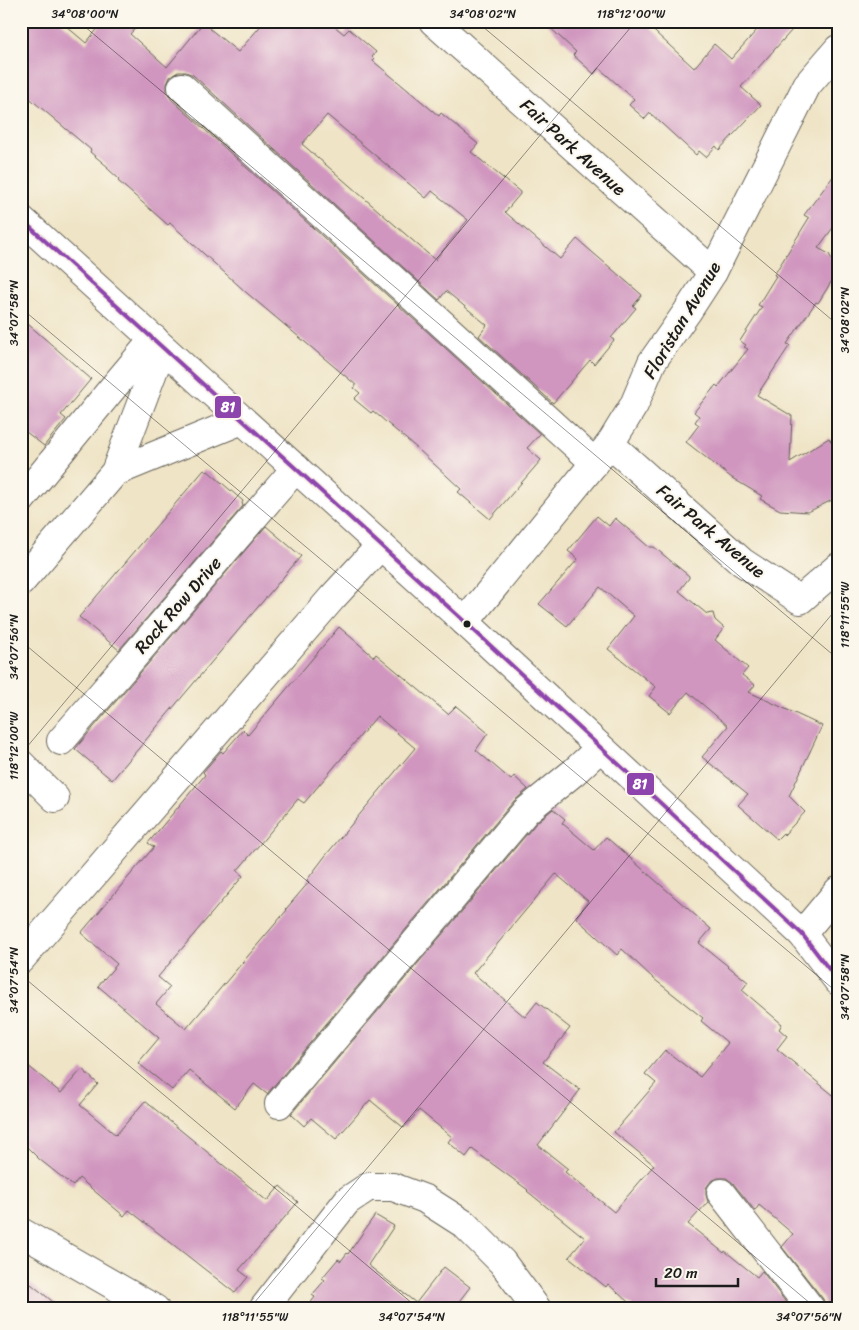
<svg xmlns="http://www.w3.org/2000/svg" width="859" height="1330" viewBox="0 0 859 1330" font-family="Sriracha,sans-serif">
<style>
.building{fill:#d096bf;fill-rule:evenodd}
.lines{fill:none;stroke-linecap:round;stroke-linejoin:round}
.minor-casing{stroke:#666258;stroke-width:30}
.minor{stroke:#fff;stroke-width:28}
.bus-1-casing{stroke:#fbf7ec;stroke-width:8}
.bus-1{stroke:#8e44ad;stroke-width:4}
.ticks{fill:none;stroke:#1c1c1c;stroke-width:1;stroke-opacity:0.45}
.bus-dot{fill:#1c1c1c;stroke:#fbf7ec;stroke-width:2}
.labels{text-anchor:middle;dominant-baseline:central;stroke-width:4;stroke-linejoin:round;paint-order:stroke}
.street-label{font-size:18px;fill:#1c1c1c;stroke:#fbf7ec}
.line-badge{stroke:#fbf7ec;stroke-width:2}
.badge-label{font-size:14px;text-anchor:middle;font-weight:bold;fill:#fff}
.neatline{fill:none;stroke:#1c1c1c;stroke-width:2}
.ticks-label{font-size:12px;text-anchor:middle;fill:#1c1c1c}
</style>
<rect width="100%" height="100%" fill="#fbf7ec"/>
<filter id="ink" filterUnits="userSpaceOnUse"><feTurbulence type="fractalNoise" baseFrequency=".02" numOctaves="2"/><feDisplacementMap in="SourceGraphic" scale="10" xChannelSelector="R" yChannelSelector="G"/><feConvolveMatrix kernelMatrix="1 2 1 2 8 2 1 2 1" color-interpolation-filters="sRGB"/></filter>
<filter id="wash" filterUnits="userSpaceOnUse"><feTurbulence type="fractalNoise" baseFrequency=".0096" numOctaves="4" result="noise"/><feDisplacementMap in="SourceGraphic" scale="20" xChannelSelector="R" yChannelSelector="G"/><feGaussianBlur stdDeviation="1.12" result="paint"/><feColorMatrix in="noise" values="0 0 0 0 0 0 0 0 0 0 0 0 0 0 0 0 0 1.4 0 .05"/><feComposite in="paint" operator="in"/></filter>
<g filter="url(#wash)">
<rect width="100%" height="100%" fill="#efe4c6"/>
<g id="blocks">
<g class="building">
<path d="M21 21H60L86 43 104 21H142L130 34 167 67 203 23 238 52 265 21H328L344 34 349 29 376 52 372 57 374 59 373 61 439 116 441 113 478 144 471 152 520 192V194L505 212 560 259 577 239 642 295 633 306 636 308 611 338 614 340 594 364 590 360 553 403 479 336 487 325 446 291 439 300 193 75 186 72H178L170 77 167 84V91L171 99 540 434 527 448 541 460 490 519 458 492 461 489 419 450 373 411 371 413 354 399 360 393 354 388 356 385 248 294 170 223 168 225 118 181 119 179 107 168 108 167 90 152 91 150 21 91ZM327 115 426 198 432 191 468 220 435 260 302 144Z"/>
<path d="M543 21H643L694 68 714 44 731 59 765 21H800L741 87 761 105 719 150 716 146 706 157 699 151 696 155 650 113 645 119 629 105 634 99 599 68 594 74 573 55 576 52Z"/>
<path d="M838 170V221L818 248 829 254 838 271 818 303 816 302 787 344 790 345 757 395 792 416 790 462 829 438 838 453V497L808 512 780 510 760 499 762 496 732 478 686 442 699 425 695 422 699 416 694 412 716 385 718 387 748 349 744 347 746 345 740 341 762 307 758 305 776 276 774 275 809 218 804 215Z"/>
<path d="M21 318 91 379 61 415 66 419 44 446 21 428Z"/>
<path d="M204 470 207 472 208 471 243 501 242 503 243 506 119 650 79 617Z"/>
<path d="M597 516 609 526 615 518 649 547H654L689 576V578L679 591 707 614 713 613 715 620 724 628 715 640 748 668 742 675 755 685 749 692 822 726 789 796 805 812 784 835 783 833 777 839 738 805 748 794 702 757 728 726 688 692 670 713 649 696 656 687 608 649 634 616 600 587 567 626 539 604 578 559 568 551Z"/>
<path d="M266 526 301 556 112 780 75 749Z"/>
<path d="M339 627 374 657 376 654 448 714 456 706 488 733 476 750 511 780 514 776 528 789 514 801 267 1094 254 1084 235 1108 189 1070 172 1090 138 1063 159 1038 98 986 117 964 81 933 154 847 148 843 205 775 203 772 221 751 223 753 243 730 248 735ZM377 716 415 748 326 855 307 880 309 882 286 909 287 910 186 1029 156 1004 170 987 158 977 243 876 237 871 298 799 304 803Z"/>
<path d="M553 809 565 819 562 823 594 850 606 837 711 929 699 943 748 982 742 990 782 1024 779 1029 787 1036 777 1049 838 1099V1297L828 1309H826L823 1299 782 1247 793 1234 759 1205 755 1211 733 1183 726 1178H718L711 1181 706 1188V1195L708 1202 688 1224 724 1253 725 1251 757 1277 762 1271 791 1309H636L608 1284 606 1287 569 1257 585 1238 527 1191 528 1190 472 1149 466 1157 448 1142 452 1137 419 1110 404 1128 370 1100 336 1139 311 1118 304 1126 291 1114 537 822ZM556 874 588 901 576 918 617 955 622 949 654 979 703 1018 701 1021 728 1043 700 1077 665 1050 645 1074 656 1083 614 1132 654 1165 614 1212 565 1172 568 1169 538 1145 580 1090 543 1062 570 1028 537 1002 525 1017 473 973Z"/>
<path d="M21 1060 61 1093 82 1069 98 1084 80 1105 116 1135 145 1101 267 1201 280 1186 298 1202 239 1270 248 1277 235 1293 129 1210 124 1216 79 1178 73 1186 39 1159 21 1141Z"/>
<path d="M375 1215 394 1226 368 1265 416 1303 444 1267 470 1287 453 1309H306L315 1297 312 1295 325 1280 322 1278 338 1259 341 1261 347 1253 348 1254Z"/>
<path d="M31 1284 62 1309H21V1295Z"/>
</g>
</g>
</g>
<g filter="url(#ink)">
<use href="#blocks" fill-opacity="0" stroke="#666258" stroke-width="1"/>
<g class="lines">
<g class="minor-casing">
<g id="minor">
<path d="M433 21 713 272"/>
<path d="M182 87 595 463"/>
<path d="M21 219 465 622 802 934 838 981"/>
<path d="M610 444 742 562 800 600 838 567"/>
<path d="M115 472 242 420"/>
<path d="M21 500 111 390 154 339"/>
<path d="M21 582 115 472 162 348"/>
<path d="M465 622 610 444 634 405 652 362 687 312 713 272 807 85 838 49"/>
<path d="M61 741 296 468"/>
<path d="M21 764 55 798"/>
<path d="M802 934 838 891"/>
<path d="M21 959 332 598 380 546"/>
<path d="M279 1104 526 811 574 772 600 748"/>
<path d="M721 1193 811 1309"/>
<path d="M21 1232 155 1309"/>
<path d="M263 1309 347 1201 368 1187H393L425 1199 464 1224 502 1262 537 1309"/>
</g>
</g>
<use href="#minor" class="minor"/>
<g class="bus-1-casing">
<path id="bus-1" d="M21 219 465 622 802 934 838 981"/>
</g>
<use href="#bus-1" class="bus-1"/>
</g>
</g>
<path class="ticks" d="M78 21 838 659M476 21 838 325M21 308 838 993M21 641 817 1309M21 754 636 21M21 975 419 1309M249 1309 838 607"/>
<circle class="bus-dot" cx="467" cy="624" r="4.5"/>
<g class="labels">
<g class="street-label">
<text transform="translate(573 147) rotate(42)">Fair Park Avenue</text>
<text transform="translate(682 320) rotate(-59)">Floristan Avenue</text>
<text transform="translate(711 531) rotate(40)">Fair Park Avenue</text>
<text transform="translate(178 605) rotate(-49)">Rock Row Drive</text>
</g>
</g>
<g class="line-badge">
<rect x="214" y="395" width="28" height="24" rx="5" fill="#8e44ad"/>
<rect x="626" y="772" width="29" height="24" rx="5" fill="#8e44ad"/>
</g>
<g class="badge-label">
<text x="228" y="412">81</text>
<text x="640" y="789">81</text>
</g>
<rect width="859" height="1330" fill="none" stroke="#fbf7ec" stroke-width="55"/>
<path d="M656 1278v8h82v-8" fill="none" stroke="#1c1c1c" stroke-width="2.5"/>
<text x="664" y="1278" font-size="15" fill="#1c1c1c" stroke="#fbf7ec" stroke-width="4" paint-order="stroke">20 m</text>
<rect x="28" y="28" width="804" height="1274" class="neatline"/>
<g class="ticks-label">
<text x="85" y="18">34°08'00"N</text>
<text x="483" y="18">34°08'02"N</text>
<text x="631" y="18">118°12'00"W</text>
<text transform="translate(14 313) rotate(-90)" y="4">34°07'58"N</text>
<text transform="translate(845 320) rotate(-90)" y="4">34°08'02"N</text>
<text transform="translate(845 615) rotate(-90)" y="4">118°11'55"W</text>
<text transform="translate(14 647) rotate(-90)" y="4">34°07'56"N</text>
<text transform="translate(14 746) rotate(-90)" y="4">118°12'00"W</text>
<text transform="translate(14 980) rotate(-90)" y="4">34°07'54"N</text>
<text transform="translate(845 987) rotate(-90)" y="4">34°07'58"N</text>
<text x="255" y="1321">118°11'55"W</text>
<text x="412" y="1321">34°07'54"N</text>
<text x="809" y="1321">34°07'56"N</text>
</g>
</svg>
